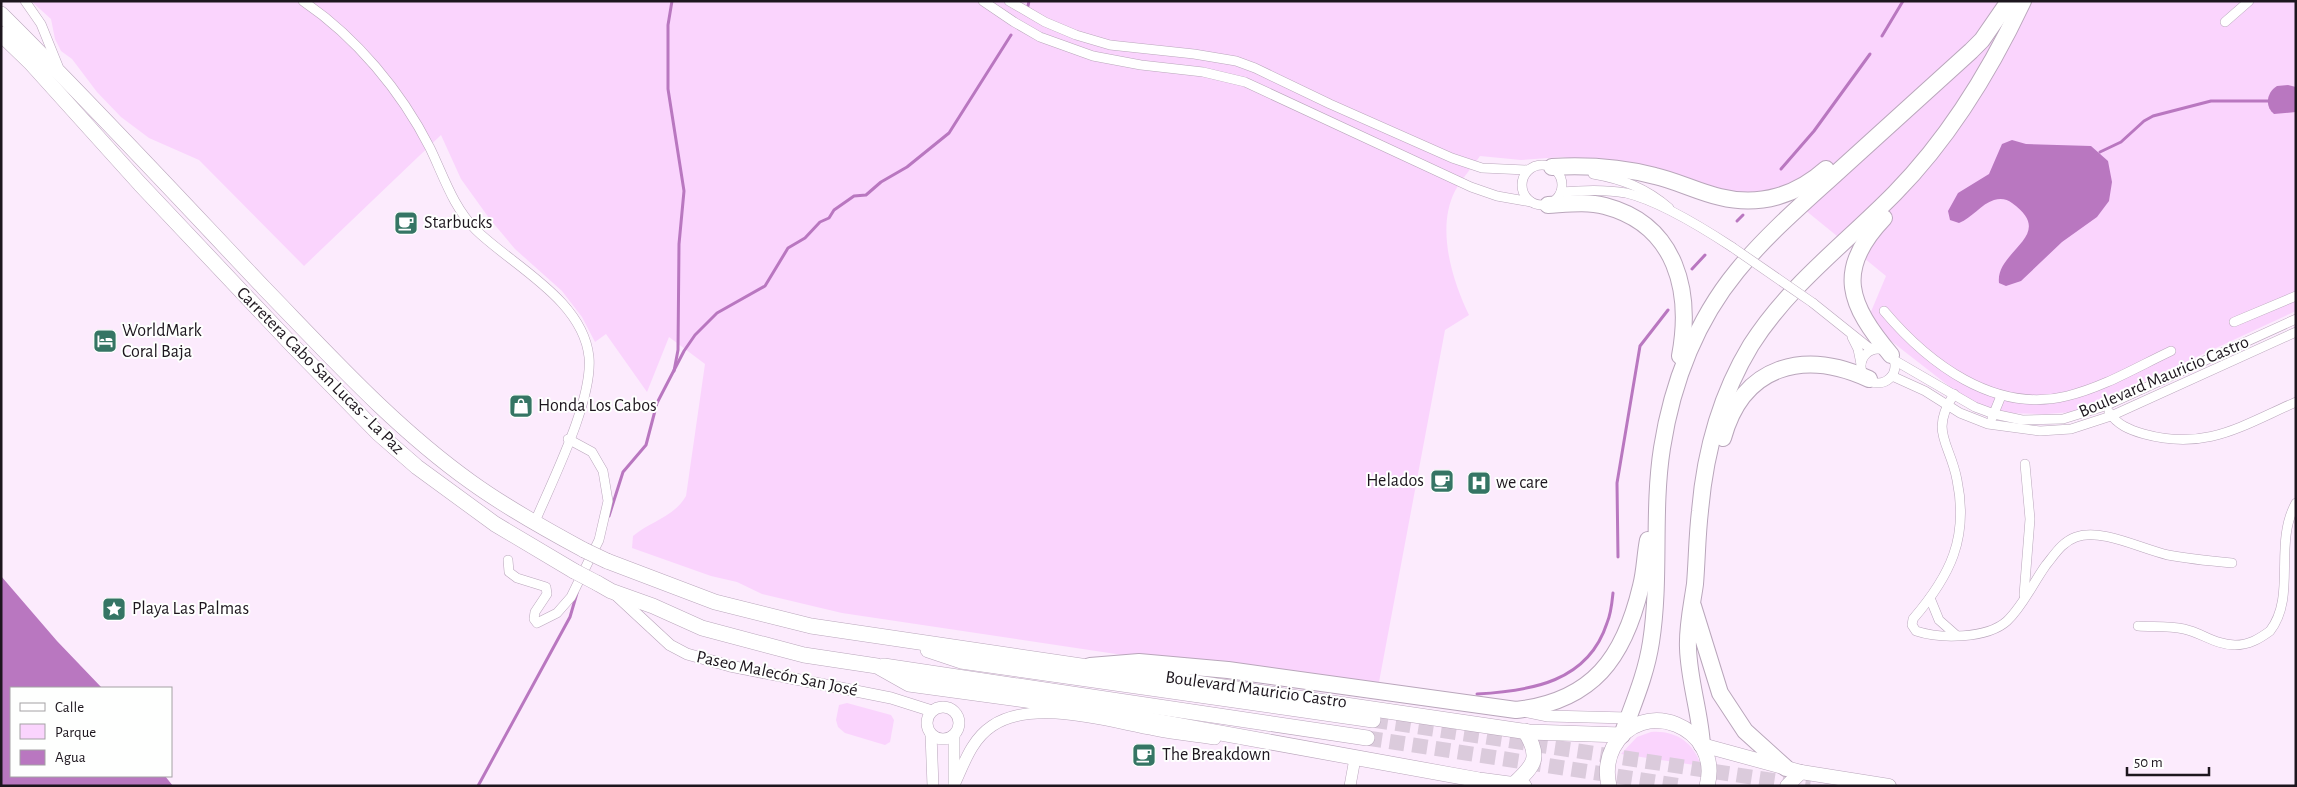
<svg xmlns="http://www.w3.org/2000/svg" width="2297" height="787" viewBox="0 0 2297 787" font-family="'Alegreya Sans',sans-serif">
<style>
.green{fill:#fad4fd}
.water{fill:#b977c0}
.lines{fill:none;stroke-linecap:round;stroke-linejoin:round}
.stream{stroke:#b977c0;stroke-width:3}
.trunk-tunnel{stroke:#dbcbdc;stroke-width:15;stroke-dasharray:15 8;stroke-linecap:butt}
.minor-casing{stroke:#b9a6bb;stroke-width:10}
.tertiary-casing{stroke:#b9a6bb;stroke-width:12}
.primary-casing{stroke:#b9a6bb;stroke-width:15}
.trunk-casing{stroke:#b9a6bb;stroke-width:16}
.motorway-casing{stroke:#b9a6bb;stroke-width:18}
.minor{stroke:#fff;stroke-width:9}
.tertiary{stroke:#fff;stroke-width:11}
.primary{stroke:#fff;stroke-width:14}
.trunk{stroke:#fff;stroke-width:15}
.motorway{stroke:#fff;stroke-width:16}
.minor-bridge-casing{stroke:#b9a6bb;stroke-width:10;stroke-linecap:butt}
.trunk-bridge-casing{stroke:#b9a6bb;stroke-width:16;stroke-linecap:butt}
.minor-bridge{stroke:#fff;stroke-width:9}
.trunk-bridge{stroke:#fff;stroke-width:15}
.labels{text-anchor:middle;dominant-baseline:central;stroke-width:4;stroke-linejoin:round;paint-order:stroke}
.poi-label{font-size:18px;fill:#1d161e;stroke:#fefffe;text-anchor:start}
.street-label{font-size:18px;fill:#1d161e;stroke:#fefffe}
</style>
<rect width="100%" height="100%" fill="#fcebfd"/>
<g class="green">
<path d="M31 1H2296V311L2086 408 2073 412 2046 414 2005 413 1972 404 1891 341 1881 331 1870 314 1886 276 1783 192 1756 194 1729 192 1589 161 1562 157 1521 160 1480 156C1472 167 1462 179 1455 191 1436 228 1452 280 1469 315L1445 330 1379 682 1268 674 1176 663 842 613 762 594 737 582 711 576 632 548 633 536C651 521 674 517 686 496L705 364 669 337 647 392 606 334 595 342 582 317 562 291 515 249 489 218 461 179 441 135 304 266 199 160 149 138 121 117 97 92 72 59 61 51 55 39 51 19Z"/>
<path d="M847 703 891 715 894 720 890 742 885 745 845 733 838 727 836 720 839 705Z"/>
<path d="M1651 732C1676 730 1694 743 1701 766L1621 754 1637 737Z"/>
</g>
<g class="water">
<path d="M2288 85 2296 87V112L2274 114C2264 106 2267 92 2277 86Z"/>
<path d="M2012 140 2026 144 2091 146 2108 161 2112 182 2109 201 2097 217 2062 242 2021 281 2006 286 1999 283C1995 250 2058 236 2012 203 2007 199 2001 198 1994 200 1981 204 1972 218 1959 223L1950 220 1948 211 1958 193 1989 174 2002 144Z"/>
<path d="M1 576 57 641 102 688H11V776H165L173 786H1Z"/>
</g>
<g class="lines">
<g class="stream">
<path d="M672 1 668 25V89L684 191 679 244 678 350 674 371"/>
<path d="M1028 6 1029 1"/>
<path d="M1882 36 1903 1"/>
<path d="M2100 152 2121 142 2144 121 2153 116 2211 101H2268"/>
<path d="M1781 169 1814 131 1870 54"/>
<path d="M1737 221 1743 215"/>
<path d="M1692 269 1705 255"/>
<path d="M609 516 623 472 646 445 657 403 684 351 695 335 717 313 765 286 788 248 805 238 820 222 829 218 834 210 854 196 866 195 881 182 907 167 949 133 1011 35"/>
<path d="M1618 557 1617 483 1640 346 1668 310"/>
<path d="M1477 694C1531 691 1588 682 1607 623 1611 614 1612 603 1613 593"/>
<path d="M478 786 570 617 577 593"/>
</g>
<g class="trunk-tunnel">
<path d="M1373 720 1810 786"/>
<path d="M1367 738 1682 786"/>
</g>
<g class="minor-casing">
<g id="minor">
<path d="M25 1 41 24 58 66"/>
<path d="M303 1C356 37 401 91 430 148 444 177 453 207 476 230 513 266 583 300 589 357 593 401 552 481 534 524"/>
<path d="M983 1 1014 22 1040 37 1093 56 1141 65 1203 72 1245 82 1471 187 1497 196 1531 202"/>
<path d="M1009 1 1045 22 1076 35 1110 45 1194 54 1236 61 1255 68 1330 104 1452 158 1482 168 1528 170"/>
<path d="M2225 22 2249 1"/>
<circle cx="1542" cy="185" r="20"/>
<path d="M1593 174C1622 179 1646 188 1669 208"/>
<path d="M1561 192C1583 190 1605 189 1626 193 1660 201 1703 228 1732 247"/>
<path d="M1813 303 1868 347 1874 349"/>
<path d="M1884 311C1928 363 1994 414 2067 396 2104 387 2137 367 2171 351"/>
<path d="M2234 322 2296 296"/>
<path d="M1852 337 1858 349 1861 364"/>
<circle cx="1878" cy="366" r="17"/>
<path d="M1894 360 1975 407 1994 414 2022 420 2063 419 2105 406 2296 319"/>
<path d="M1892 376 1925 391 1960 413 1988 424 2040 431 2071 429 2111 416 2296 332"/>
<path d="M1954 394C1929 433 1950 442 1957 480 1969 538 1950 576 1913 619L1912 625 1916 631C1940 639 1987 639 2007 621 2023 606 2033 583 2046 565 2055 554 2062 542 2076 537 2102 528 2141 549 2168 555 2189 559 2210 561 2232 563"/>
<path d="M2109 412C2117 425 2130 430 2144 434 2206 451 2241 426 2296 402"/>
<path d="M1992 418 2001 396"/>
<path d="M508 560 509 572 517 578 546 587 547 594 535 612 534 619 537 623 557 613 571 597 599 540 608 501 603 471 592 452 568 439"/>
<path d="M2024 595 2030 519 2025 464"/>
<path d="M1930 598 1939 620 1956 635"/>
<path d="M2138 626C2153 627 2169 626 2184 629 2202 633 2216 645 2235 645 2249 645 2259 639 2270 631 2297 596 2273 544 2296 503"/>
</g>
</g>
<g class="tertiary-casing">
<g id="tertiary">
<path d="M615 594 670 645 687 654 730 666 891 698 932 711"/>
<circle cx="943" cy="723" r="16"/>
<path d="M1523 711 1548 716 1628 718"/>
<path d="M931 734 933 786"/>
<path d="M954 784V735"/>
<path d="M954 785C964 764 971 740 992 726 1034 698 1109 722 1155 730 1175 734 1195 736 1215 739"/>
<path d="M1350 786 1354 764"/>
</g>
</g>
<g class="primary-casing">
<g id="primary">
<path d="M1702 745 1801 772 1889 786"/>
<path d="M1787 786 1801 772"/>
</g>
</g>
<g class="trunk-casing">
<g id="trunk">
<path d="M1 14C91 103 177 196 264 288 330 356 394 427 471 482 507 508 545 529 584 550"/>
<path d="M1 34 30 62 140 184 293 346 378 433 417 467 495 524 574 571"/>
<path d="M607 561 715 602 811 626 1529 732 1622 735"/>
<path d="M597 583 611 591 653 606 702 628 804 655 877 666 909 684 1083 708 1479 780 1524 786"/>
<path d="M928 650 961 661 1373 720"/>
<path d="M884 666 1367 738"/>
<path d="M1514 784C1535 765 1541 757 1525 731"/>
<path d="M1609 786C1606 773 1607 760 1613 748 1641 694 1723 727 1707 786"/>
</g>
</g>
<g class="motorway-casing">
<g id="motorway">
<path d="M1552 167C1587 165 1620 167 1655 176 1677 181 1698 192 1720 197 1760 207 1797 195 1826 169"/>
<path d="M1548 205C1566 204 1587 201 1605 206 1677 225 1692 292 1680 356"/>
<path d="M1884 218C1834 270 1849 305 1891 355"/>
<path d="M1723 438C1743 365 1804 349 1869 379"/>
<path d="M1693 606 1720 693 1745 731 1786 768"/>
<path d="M1090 666 1139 662 1228 670 1516 710C1593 701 1624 658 1641 586 1645 571 1645 555 1648 540"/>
<path d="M1622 735C1633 704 1646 675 1651 642 1661 578 1652 512 1662 448 1672 384 1696 321 1737 271 1768 233 1806 201 1842 168 1885 129 1928 90 1971 51L1982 40 2009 1"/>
<path d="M1702 745C1700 712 1689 681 1688 648 1687 626 1692 605 1695 584 1697 560 1697 536 1700 511 1705 452 1720 396 1751 345 1789 285 1846 243 1895 193 1950 137 1990 71 2023 1"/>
</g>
</g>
<use href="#minor" class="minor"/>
<use href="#tertiary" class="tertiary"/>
<use href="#primary" class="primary"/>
<use href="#trunk" class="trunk"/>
<use href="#motorway" class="motorway"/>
<g class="minor-bridge-casing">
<path id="minor-bridge" d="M1732 247 1813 303"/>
</g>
<g class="trunk-bridge-casing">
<g id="trunk-bridge">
<path d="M584 550 607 561"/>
<path d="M574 571 597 583"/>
</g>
</g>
<use href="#minor-bridge" class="minor-bridge"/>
<use href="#trunk-bridge" class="trunk-bridge"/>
</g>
<defs>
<g id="cafe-square" transform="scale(1.25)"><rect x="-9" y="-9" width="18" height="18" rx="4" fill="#357564" stroke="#fefffe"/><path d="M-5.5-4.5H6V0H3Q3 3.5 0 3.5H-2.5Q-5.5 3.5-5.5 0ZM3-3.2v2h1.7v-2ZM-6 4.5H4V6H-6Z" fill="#fff"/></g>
<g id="hotel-square" transform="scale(1.25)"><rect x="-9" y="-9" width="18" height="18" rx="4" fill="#357564" stroke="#fefffe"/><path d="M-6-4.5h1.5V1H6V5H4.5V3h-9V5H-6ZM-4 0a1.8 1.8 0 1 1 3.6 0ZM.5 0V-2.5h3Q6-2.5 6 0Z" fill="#fff"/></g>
<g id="shop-square" transform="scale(1.25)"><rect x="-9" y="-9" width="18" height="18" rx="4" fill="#357564" stroke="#fefffe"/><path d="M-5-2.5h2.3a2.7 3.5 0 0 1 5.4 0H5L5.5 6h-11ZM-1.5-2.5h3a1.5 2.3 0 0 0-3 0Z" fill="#fff"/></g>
<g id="hospital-square" transform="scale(1.25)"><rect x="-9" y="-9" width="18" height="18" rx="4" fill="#357564" stroke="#fefffe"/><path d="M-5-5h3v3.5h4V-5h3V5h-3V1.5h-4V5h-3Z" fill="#fff"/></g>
<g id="sight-square" transform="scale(1.25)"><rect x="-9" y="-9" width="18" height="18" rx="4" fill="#357564" stroke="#fefffe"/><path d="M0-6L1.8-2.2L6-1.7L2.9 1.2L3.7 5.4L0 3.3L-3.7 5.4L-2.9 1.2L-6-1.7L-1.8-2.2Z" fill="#fff"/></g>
</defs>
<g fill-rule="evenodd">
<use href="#cafe-square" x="406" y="223"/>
<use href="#hotel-square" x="105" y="341"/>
<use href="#shop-square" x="521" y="406"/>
<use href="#cafe-square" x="1442" y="481"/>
<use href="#hospital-square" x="1479" y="483"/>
<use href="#sight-square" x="114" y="609"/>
<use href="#cafe-square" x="1144" y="755"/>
</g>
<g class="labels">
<g class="poi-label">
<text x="424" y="223">Starbucks</text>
<text x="122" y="331">WorldMark<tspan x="122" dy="21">Coral Baja</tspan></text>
<text x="538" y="406">Honda Los Cabos</text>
<text x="1424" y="481" text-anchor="end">Helados</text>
<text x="1496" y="483">we care</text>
<text x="132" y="609">Playa Las Palmas</text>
<text x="1162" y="755">The Breakdown</text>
</g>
<g class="street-label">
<text transform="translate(320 371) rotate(45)">Carretera Cabo San Lucas - La Paz</text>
<text transform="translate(2164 377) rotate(-23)">Boulevard Mauricio Castro</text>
<text transform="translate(777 674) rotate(12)">Paseo Malecón San José</text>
<text transform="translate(1256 690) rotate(8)">Boulevard Mauricio Castro</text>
</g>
</g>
<rect width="2297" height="787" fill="none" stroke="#1d161e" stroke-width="5"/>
<rect x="10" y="687" width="162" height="90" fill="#fefffe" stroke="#a4a2a4"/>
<rect x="20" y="703" width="25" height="8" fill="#ffffff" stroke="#a4a2a4"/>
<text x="55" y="712" font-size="15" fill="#1d161e">Calle</text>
<rect x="20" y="724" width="25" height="15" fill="#fad4fd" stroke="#a4a2a4"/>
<text x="55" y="737" font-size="15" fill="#1d161e">Parque</text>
<rect x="20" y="750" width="25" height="15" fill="#b977c0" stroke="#a4a2a4"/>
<text x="55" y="762" font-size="15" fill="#1d161e">Agua</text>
<path d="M2127 767v8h82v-8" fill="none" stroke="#1d161e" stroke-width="2.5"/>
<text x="2134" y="767" font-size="15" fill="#1d161e" stroke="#fefffe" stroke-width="4" paint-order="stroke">50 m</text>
</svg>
